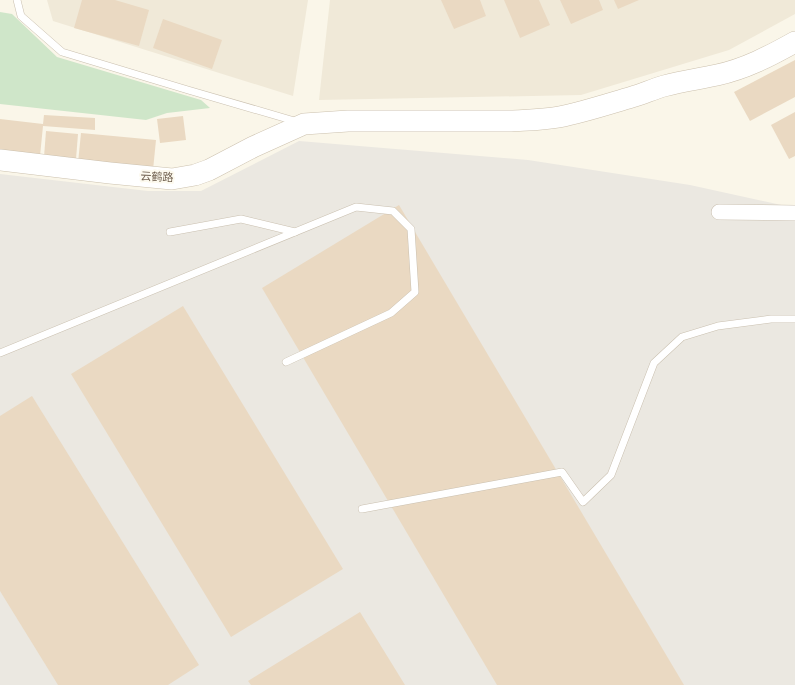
<svg xmlns="http://www.w3.org/2000/svg" width="795" height="685" viewBox="0 0 795 685" font-family="Figtree,'Noto Sans SC',sans-serif">
<style>
.residential{fill:#f0e9d8}
.industrial{fill:#ebe8e1}
.green{fill:#cfe6c9}
.building{fill:#ead9c2}
.lines{fill:none;stroke-linecap:round;stroke-linejoin:round}
.lane-casing{stroke:#cac0b0;stroke-width:8}
.street-casing{stroke:#cac0b0;stroke-width:16}
.secondary-casing{stroke:#ccc1ae;stroke-width:22}
.lane{stroke:#fff;stroke-width:7}
.street{stroke:#fff;stroke-width:15}
.secondary{stroke:#fff;stroke-width:21}
.labels{text-anchor:middle;dominant-baseline:central;stroke-width:4;stroke-linejoin:round;paint-order:stroke}
.street-label{font-size:11px;fill:#716150;stroke:#fdfaef}
</style>
<rect width="100%" height="100%" fill="#faf6e9"/>
<g class="residential">
<path d="M47 0H308L293 96 53 21Z"/>
<path d="M330 0H795V14L729 50 581 95 319 100Z"/>
</g>
<path class="industrial" d="M299 141 528 160 690 185 795 208V685H0V174L148 191H201Z"/>
<path class="green" d="M0 12 12 14 57 57 201 100 210 108 167 113 146 120 0 104Z"/>
<g class="building">
<path d="M82 0H115L149 10 139 46 74 28Z"/>
<path d="M441 0H480L486 16 454 29Z"/>
<path d="M504 0H539L550 25 520 38Z"/>
<path d="M560 0H599L603 10 571 24Z"/>
<path d="M614 0H639L618 9Z"/>
<path d="M163 19 222 40 212 69 153 48Z"/>
<path d="M795 60V97L750 121 734 92Z"/>
<path d="M795 112V156L789 159 771 125Z"/>
<path d="M44 115 95 118V130L43 126 40 156 0 152V119L43 124Z"/>
<path d="M183 116 186 140 160 143 157 119Z"/>
<path d="M46 131 78 134 76 159 44 157Z"/>
<path d="M81 133 156 140 153 170 78 163Z"/>
<path d="M399 205 684 685H497L262 288Z"/>
<path d="M183 306 343 569 231 637 71 374Z"/>
<path d="M32 396 199 665 168 685H58L0 591V416Z"/>
<path d="M360 612 405 685H251L248 681Z"/>
</g>
<g class="lines">
<g class="lane-casing">
<g id="lane">
<path d="M17 0 21 16 62 52 188 90 298 122"/>
<path d="M170 232 241 219 295 232"/>
<path d="M0 353 356 207 393 211 411 229 415 292 391 313 286 362"/>
<path d="M362 509 562 472 583 502 611 475 654 363 682 337 718 326 771 319H795"/>
</g>
</g>
<g class="street-casing">
<path id="street" d="M719 212 795 213"/>
</g>
<g class="secondary-casing">
<path id="secondary" d="M0 160 110 173 172 179 195 175 209 170 253 147 304 124 348 121H511C527 120 543 120 559 117 584 112 608 104 632 97 643 94 653 89 664 86 682 81 699 79 717 75 745 69 770 56 795 42"/>
</g>
<use href="#lane" class="lane"/>
<use href="#street" class="street"/>
<use href="#secondary" class="secondary"/>
</g>
<g class="labels">
<g class="street-label">
<text transform="translate(157 177) rotate(3)">云鹤路</text>
</g>
</g>
</svg>
